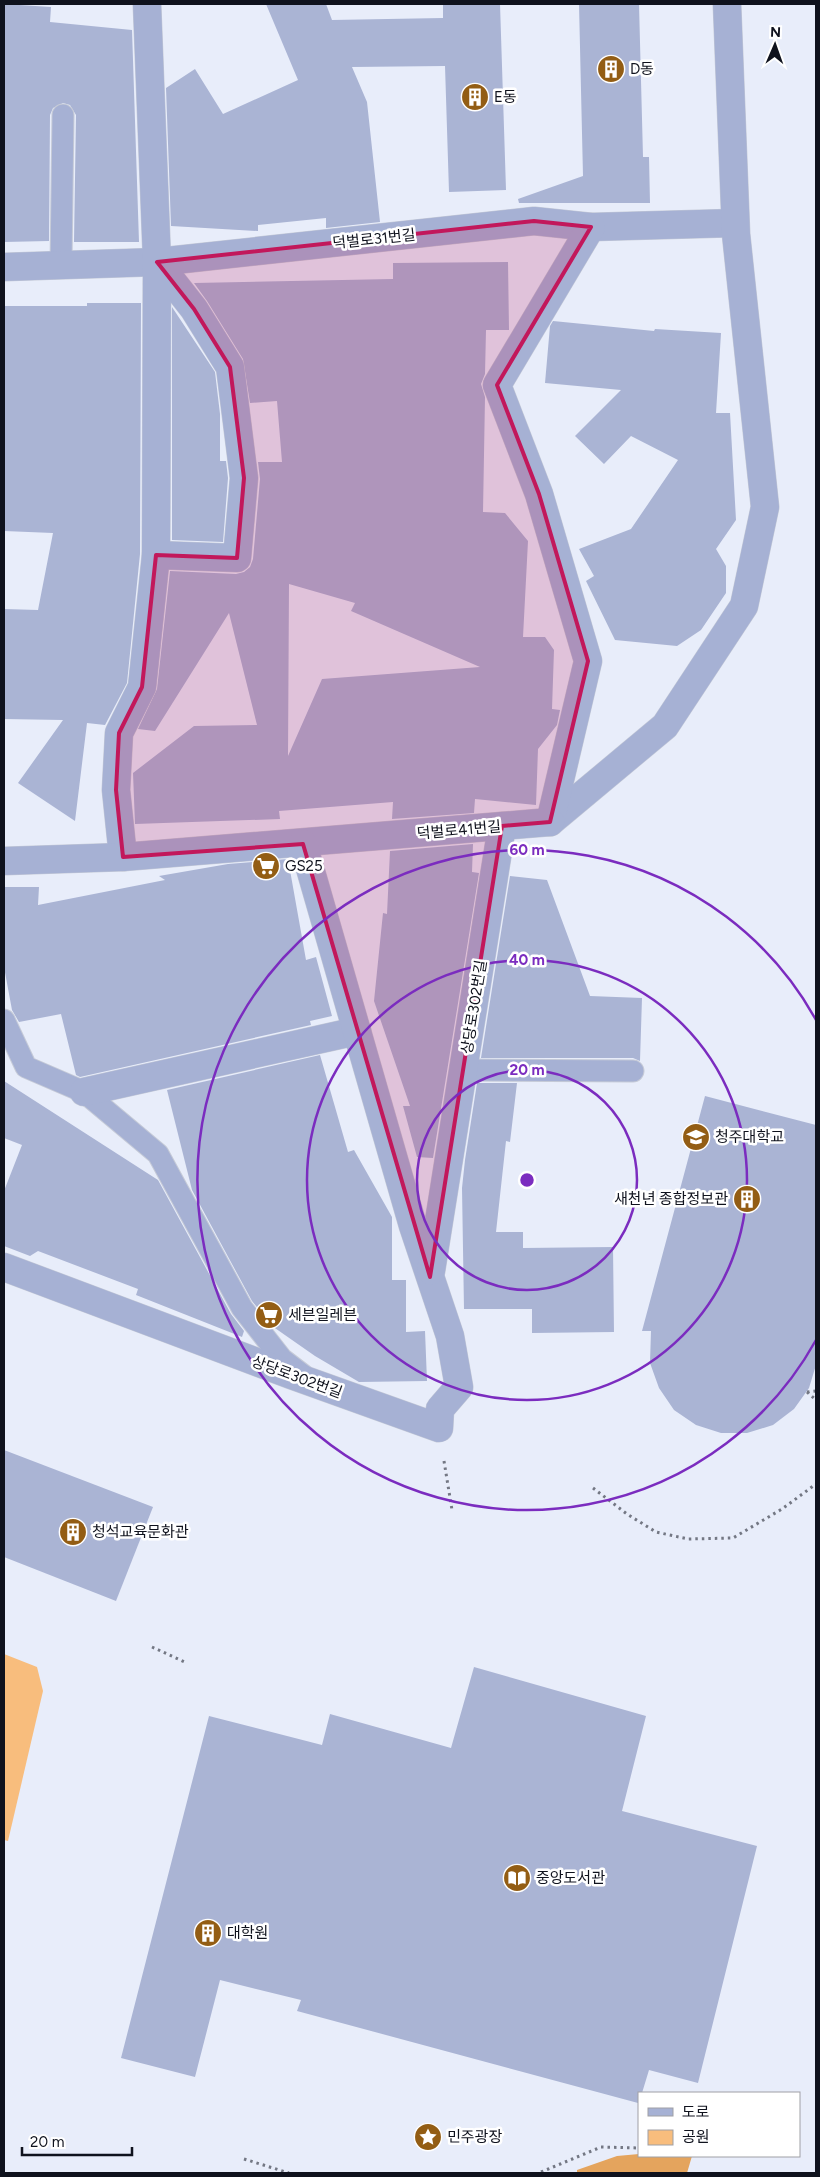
<svg xmlns="http://www.w3.org/2000/svg" width="820" height="2177" viewBox="0 0 820 2177" font-family="Figtree,'Noto Sans KR',sans-serif">
<style>
.green{fill:#f8bd7d}
.forest{fill:#e4a45d}
.building{fill:#aab4d4;fill-rule:evenodd}
.lines{fill:none;stroke-linecap:round;stroke-linejoin:round}
.service-casing{stroke:#c5cad7;stroke-width:23}
.minor-casing{stroke:#c5cad7;stroke-width:29}
.path{stroke:#737783;stroke-width:3;stroke-dasharray:2.5 4;stroke-linecap:butt}
.service{stroke:#a6b1d4;stroke-width:21}
.minor{stroke:#a6b1d4;stroke-width:28}
.marked{fill:#c2185b;fill-opacity:0.2;stroke:#c2185b;stroke-width:4;stroke-linejoin:round}
.ring{fill:none;stroke:#7b2cbf;stroke-width:2.5}
.labels{text-anchor:middle;dominant-baseline:central;stroke-width:5;stroke-linejoin:round;paint-order:stroke}
.poi-label{font-size:15px;fill:#0f121d;stroke:#fff;text-anchor:start}
.street-label{font-size:15px;fill:#0f121d;stroke:#fff}
.centre{fill:#7b2cbf;stroke:#fff;stroke-width:2.5}
.ring-label{font-size:15px;text-anchor:middle;font-weight:bold;fill:#7b2cbf;stroke:#fff;stroke-width:5;stroke-linejoin:round;paint-order:stroke}
</style>
<rect width="100%" height="100%" fill="#e8edfa"/>
<path class="green" d="M4 1654 37 1667 43 1691 8 1841 4 1840Z"/>
<path class="forest" d="M639 2154V2156H692L687 2173H577V2170L617 2156Z"/>
<g class="building">
<path d="M4 4 51 7 50 22 132 30 139 242H74L76 115 70 105 63 103 53 108 50 115 49 241 4 242Z"/>
<path d="M266 4H326L332 20 443 18V4H500L506 190 449 192 445 66 352 67 367 102 380 222 326 228V218L258 225V231L171 226 166 88 195 69 223 114 298 80Z"/>
<path d="M579 4H639L643 157H649L650 203H519L518 199 583 176Z"/>
<path d="M508 262 509 330H486L485 374 481 384 485 397 483 512 505 513 528 541 523 637H545L554 650 552 709 560 710 557 725 538 749 536 805 475 799 474 813 392 819 393 802 279 811 280 819 135 824 133 773 194 726 257 725 229 613 155 731 138 729 157 689 170 571 236 574 244 572 250 567 253 559 260 479 258 462H282L277 401 250 403 243 359 207 301 194 283 393 279V263ZM289 584 355 603 351 611 480 667 322 679 288 756Z"/>
<path d="M87 303H141L140 554 127 683 105 725 87 723 75 821 18 783 63 720 4 719V609L38 610 53 533 4 531V306H87Z"/>
<path d="M172 307 215 372 220 414V461H226L228 478 223 542 172 540Z"/>
<path d="M553 321 654 331 655 329 721 333 716 413H730L736 520 716 549 726 566V593L701 630 677 646 615 640 586 581 594 576 579 549 631 529 678 460 631 436 604 464 575 436 621 390 545 383 550 326Z"/>
<path d="M473 844 472 872 479 873 433 1158 417 1157 403 1106H410L374 1001 383 913 387 914 390 851Z"/>
<path d="M288 859 306 960 316 957 332 1016 310 1021 311 1025 80 1077 76 1075 61 1014 19 1022 12 1010 4 967V887H39L38 905 165 880 159 876 228 864Z"/>
<path d="M510 876 547 880 590 996 642 998 640 1061 633 1058H481Z"/>
<path d="M320 1055 348 1152 354 1150 392 1217V1280H406V1332L425 1331 427 1381 359 1382 315 1356 272 1326 252 1301 192 1190 167 1090Z"/>
<path d="M4 1081 158 1180 231 1314 244 1331 242 1337 136 1295 138 1289 38 1251 30 1256 4 1246V1191L22 1145 4 1138Z"/>
<path d="M477 1083H517L510 1142 506 1141 496 1232H523V1248L613 1247 614 1332 532 1333V1309H464L462 1188 465 1160Z"/>
<path d="M705 1096 816 1125V1365L809 1388 794 1409 773 1425 747 1433H721L696 1425 674 1410 659 1388 650 1363 651 1331H642Z"/>
<path d="M4 1450 153 1507 116 1601 4 1557Z"/>
<path d="M474 1667 646 1716 622 1811 757 1846 698 2083 649 2070 642 2093H639L638 2103 297 2011 301 2000 220 1980 195 2077 121 2058 209 1716 322 1745 330 1714 451 1748Z"/>
</g>
<g class="lines">
<g class="service-casing">
<g id="service">
<path d="M61 266 63 115"/>
<path d="M4 1020 26 1067 84 1092 158 1154 242 1308 282 1359 303 1375"/>
<path d="M463 1070 633 1071"/>
</g>
</g>
<g class="minor-casing">
<g id="minor">
<path d="M4 267 157 262 534 221 591 227 735 223"/>
<path d="M156 555 237 558 244 478 230 367 194 309 157 262"/>
<path d="M550 822 665 726 744 606 765 507 736 234 727 4"/>
<path d="M550 822 588 661 539 494 497 385 591 227"/>
<path d="M123 857 116 790 119 733 142 687 156 555 157 262 147 4"/>
<path d="M4 861 123 857 550 822"/>
<path d="M84 1092 357 1031"/>
<path d="M4 1267 291 1375 439 1428 440 1409 459 1387 450 1336 413 1226 303 844"/>
<path d="M431 1271 502 826"/>
</g>
</g>
<g class="path">
<path d="M807 1392 816 1400"/>
<path d="M807 1392 816 1391"/>
<path d="M444 1461 452 1510"/>
<path d="M593 1488 627 1514 656 1532 688 1539 733 1538 782 1509 816 1484"/>
<path d="M152 1647 187 1663"/>
<path d="M244 2159 289 2173"/>
<path d="M541 2172 601 2147 639 2148"/>
</g>
<use href="#service" class="service"/>
<use href="#minor" class="minor"/>
</g>
<path class="marked" d="M534 221 591 227 497 385 539 494 588 661 550 822 502 826 430 1277 303 844 123 857 116 790 119 733 142 687 156 555 237 558 244 478 230 367 194 309 157 262Z"/>
<g class="ring">
<circle cx="527" cy="1180" r="110"/>
<circle cx="527" cy="1180" r="220"/>
<path d="M816 1340A330 330 0 1 1 816 1020"/>
</g>
<defs>
<g id="building-disc" transform="scale(1.4375)"><circle r="9.5" fill="#935d14" stroke="#fff"/><path d="M-4-6H4V6H1V3H-1V6H-4ZM-2.5-4.3h1.7v1.8h-1.7ZM.8-4.3h1.7v1.8H.8ZM-2.5-1h1.7V.8h-1.7ZM.8-1h1.7V.8H.8Z" fill="#fff"/></g>
<g id="supermarket-disc" transform="scale(1.4375)"><circle r="9.5" fill="#935d14" stroke="#fff"/><path d="M-6-5.5h2.5l.6 2H6L4.5 2H-2.5L-4.4-4H-6ZM-1.5 3.2a1.3 1.3 0 1 0 .1 0ZM3 3.2a1.3 1.3 0 1 0 .1 0Z" fill="#fff"/></g>
<g id="university-disc" transform="scale(1.4375)"><circle r="9.5" fill="#935d14" stroke="#fff"/><path d="M0-5L7-2L0 1L-7-2ZM-4 1L0 2.5L4 1V4Q0 6-4 4Z" fill="#fff"/></g>
<g id="library-disc" transform="scale(1.4375)"><circle r="9.5" fill="#935d14" stroke="#fff"/><path d="M-6-4Q-3-5.5-.7-3.5V5Q-3 3-6 4ZM6-4Q3-5.5 .7-3.5V5Q3 3 6 4Z" fill="#fff"/></g>
<g id="sight-disc" transform="scale(1.4375)"><circle r="9.5" fill="#935d14" stroke="#fff"/><path d="M0-6L1.8-2.2L6-1.7L2.9 1.2L3.7 5.4L0 3.3L-3.7 5.4L-2.9 1.2L-6-1.7L-1.8-2.2Z" fill="#fff"/></g>
</defs>
<g fill-rule="evenodd">
<use href="#building-disc" x="611" y="69"/>
<use href="#building-disc" x="475" y="97"/>
<use href="#supermarket-disc" x="266" y="866"/>
<use href="#university-disc" x="696" y="1137"/>
<use href="#building-disc" x="747" y="1199"/>
<use href="#supermarket-disc" x="269" y="1315"/>
<use href="#building-disc" x="73" y="1532"/>
<use href="#library-disc" x="517" y="1878"/>
<use href="#building-disc" x="208" y="1933"/>
<use href="#sight-disc" x="428" y="2137"/>
</g>
<g class="labels">
<g class="poi-label">
<text x="630" y="69">D동</text>
<text x="494" y="97">E동</text>
<text x="285" y="866">GS25</text>
<text x="715" y="1137">청주대학교</text>
<text x="728" y="1199" text-anchor="end">새천년 종합정보관</text>
<text x="288" y="1315">세븐일레븐</text>
<text x="92" y="1532">청석교육문화관</text>
<text x="536" y="1878">중앙도서관</text>
<text x="227" y="1933">대학원</text>
<text x="447" y="2137">민주광장</text>
</g>
<g class="street-label">
<text transform="translate(374 239) rotate(-6)">덕벌로31번길</text>
<text transform="translate(459 830) rotate(-5)">덕벌로41번길</text>
<text transform="translate(474 1007) rotate(-81)">상당로302번길</text>
<text transform="translate(297 1377) rotate(20)">상당로302번길</text>
</g>
</g>
<circle cx="527" cy="1180" r="8" class="centre"/>
<g class="ring-label">
<text x="527" y="855">60 m</text>
<text x="527" y="965">40 m</text>
<text x="527" y="1075">20 m</text>
</g>
<rect width="820" height="2177" fill="none" stroke="#0f121d" stroke-width="10"/>
<rect x="638" y="2092" width="162" height="65" fill="#ffffff" stroke="#9fa0a5"/>
<rect x="648" y="2108" width="25" height="8" fill="#a6b1d4" stroke="#9fa0a5"/>
<text x="682" y="2117" font-size="15" fill="#0f121d">도로</text>
<rect x="648" y="2130" width="25" height="15" fill="#f8bd7d" stroke="#9fa0a5"/>
<text x="682" y="2142" font-size="15" fill="#0f121d">공원</text>
<g transform="translate(775 45) rotate(2)" stroke="#ffffff" stroke-width="4" paint-order="stroke">
<path d="M0-4L9 19L0 12L-9 19Z" fill="#0f121d"/>
<text y="-8" font-size="14" font-weight="bold" text-anchor="middle" fill="#0f121d">N</text>
</g>
<path d="M22 2147v8h110v-8" fill="none" stroke="#0f121d" stroke-width="2.5"/>
<text x="30" y="2147" font-size="15" fill="#0f121d" stroke="#ffffff" stroke-width="4" paint-order="stroke">20 m</text>
</svg>
